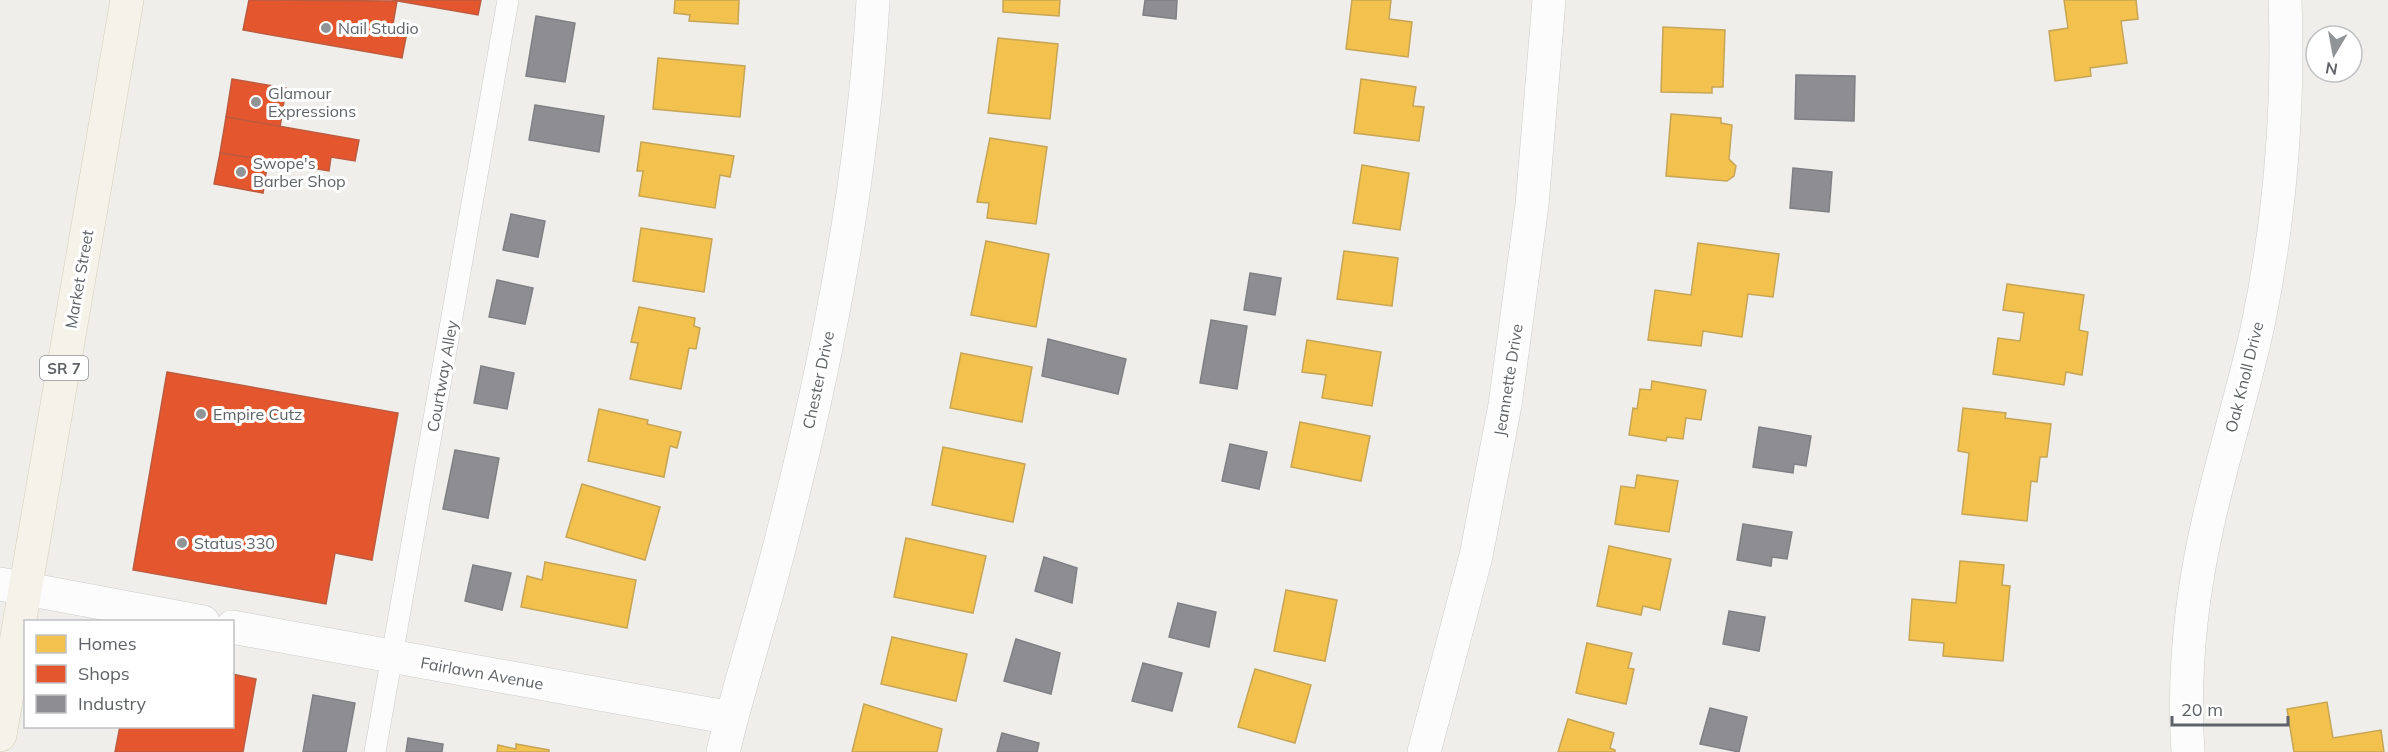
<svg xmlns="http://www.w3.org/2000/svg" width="2388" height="752" viewBox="0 0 2388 752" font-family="Mulish,sans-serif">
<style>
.homes{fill:#f2c14e;stroke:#c6a556;stroke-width:1.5}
.shops{fill:#e4572e;stroke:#bc5b3f;stroke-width:1.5}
.industry{fill:#8d8d92;stroke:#7f8085;stroke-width:1.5}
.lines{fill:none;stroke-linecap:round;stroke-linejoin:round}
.lane-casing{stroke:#cbcccc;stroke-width:22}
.street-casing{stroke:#cbcccc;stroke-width:34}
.primary-casing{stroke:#d7ceb8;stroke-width:34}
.lane{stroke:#fdfcfc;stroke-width:21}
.street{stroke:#fdfcfc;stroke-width:33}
.primary{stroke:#f4f2e9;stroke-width:33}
.poi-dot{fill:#919496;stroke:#fff;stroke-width:2}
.labels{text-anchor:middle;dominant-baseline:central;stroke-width:6;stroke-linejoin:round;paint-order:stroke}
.shield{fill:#fff;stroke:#8f9295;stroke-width:1.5}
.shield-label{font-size:15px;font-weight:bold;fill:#5f6368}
.poi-label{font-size:16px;fill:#5f6368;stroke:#fff;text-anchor:start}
.street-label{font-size:16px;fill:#5f6368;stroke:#fff}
</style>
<rect width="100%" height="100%" fill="#efeeea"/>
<g class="homes">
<path d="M675 0H739L738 24 689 21 690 15 674 13Z"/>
<path d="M1003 0H1060L1059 16 1003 12Z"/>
<path d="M1352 0H1391L1389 19 1412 22 1408 57 1346 49Z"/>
<path d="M2064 0H2136L2138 19 2121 21 2127 63 2090 68 2091 76 2055 81 2049 31 2068 28Z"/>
<path d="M1663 27 1725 30 1723 87H1712V93L1661 92Z"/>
<path d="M998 38 1058 44 1050 119 988 113Z"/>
<path d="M658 58 745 66 740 117 653 109Z"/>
<path d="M1361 79 1416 87 1413 106 1424 107 1419 141 1354 133Z"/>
<path d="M1671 114 1721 118V123L1732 125 1729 159 1736 166 1734 176 1727 181 1666 176Z"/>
<path d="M990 138 1047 147 1036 224 987 218 989 203 977 202Z"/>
<path d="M641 142 734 156 730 177 720 175 715 208 639 196 643 171H637Z"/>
<path d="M1362 165 1409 173 1400 230 1353 223Z"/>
<path d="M641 228 712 239 704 292 633 281Z"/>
<path d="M986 241 1049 254 1036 327 971 315Z"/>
<path d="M1698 243 1779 254 1773 297 1748 294 1742 337 1703 331 1701 346 1648 340 1655 290 1691 295Z"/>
<path d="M1344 251 1398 258 1392 306 1337 299Z"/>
<path d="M2007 284 2084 295 2079 330 2088 332 2082 375 2066 372 2064 385 1993 374 1998 338 2020 341 2024 313 2003 310Z"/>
<path d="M639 307 695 318 694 326 700 328 696 349 689 348 681 389 630 379 638 343 631 342Z"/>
<path d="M1307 340 1381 352 1372 406 1322 398 1326 375 1302 372Z"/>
<path d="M961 353 1032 367 1022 422 950 408Z"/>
<path d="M1652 381 1706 390 1701 420 1686 418 1683 439 1667 437 1666 441 1629 435 1633 408 1637 409 1640 389 1651 390Z"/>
<path d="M1963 408 2006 413 2005 418 2051 424 2047 457H2040L2037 482 2031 481 2027 521 1962 514 1969 453 1958 451Z"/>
<path d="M599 409 648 420 647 424 681 432 677 448 670 446 664 477 588 461Z"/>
<path d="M1300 422 1370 436 1361 481 1291 467Z"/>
<path d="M943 447 1025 464 1013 522 932 505Z"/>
<path d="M1637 475 1678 481 1669 532 1615 524 1621 486 1635 488Z"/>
<path d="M582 484 660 507 645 560 566 537Z"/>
<path d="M906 538 986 556 973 613 894 597Z"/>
<path d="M1609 546 1671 559 1660 610 1643 606 1641 615 1597 606Z"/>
<path d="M1960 561 2004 565 2002 585 2010 586 2003 661 1943 656 1944 643 1909 640 1912 599 1956 603Z"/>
<path d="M545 562 636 580 627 628 521 607 527 576 542 580Z"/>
<path d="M1286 590 1337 600 1325 661 1274 651Z"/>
<path d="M892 637 967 654 956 701 881 684Z"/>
<path d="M1587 643 1632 653 1628 668 1634 669 1626 704 1576 693Z"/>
<path d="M1255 669 1311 685 1295 743 1238 727Z"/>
<path d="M2327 702 2333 738 2381 730 2384 752H2294L2287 709Z"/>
<path d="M864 704 942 729 937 752H852Z"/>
<path d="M1568 719 1614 733 1610 748 1615 750V752H1558Z"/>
<path d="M516 744 549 750V752H497L498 745 516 749Z"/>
</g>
<g class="shops">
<path d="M249 0 397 1 393 24 408 27 402 58 243 30Z"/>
<path d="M392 0H481L478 15Z"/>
<path d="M232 79 286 88 280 127 226 117Z"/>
<path d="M226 117 359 140 355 161 331 157 329 171 220 153Z"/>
<path d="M220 153 268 160 263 193 214 184Z"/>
<path d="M167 372 398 413 372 560 335 553 326 604 133 570Z"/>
<path d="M232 674 256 679 243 752H115L120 726H232Z"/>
</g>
<g class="industry">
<path d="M1145 0H1177L1176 19 1143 15Z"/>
<path d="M536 16 575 23 565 82 526 76Z"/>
<path d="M1796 75 1855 76 1854 121 1795 119Z"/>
<path d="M535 105 604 116 599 152 529 140Z"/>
<path d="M1793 168 1832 172 1829 212 1790 208Z"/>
<path d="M511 214 545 221 538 257 503 250Z"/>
<path d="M1250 273 1281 278 1275 315 1244 310Z"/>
<path d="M497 280 533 288 525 324 489 317Z"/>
<path d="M1211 320 1247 326 1237 389 1200 383Z"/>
<path d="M1048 339 1126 359 1118 394 1042 376Z"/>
<path d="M481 366 514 373 507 409 474 403Z"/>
<path d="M1759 427 1811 436 1806 466 1794 464 1793 473 1753 467Z"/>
<path d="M1230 444 1267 452 1259 489 1222 481Z"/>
<path d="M455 450 499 458 488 518 443 509Z"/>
<path d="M1743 524 1792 532 1787 559 1772 557 1771 566 1737 560Z"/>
<path d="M1044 557 1077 568 1072 603 1035 591Z"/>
<path d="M473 565 511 573 502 610 465 601Z"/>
<path d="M1178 603 1216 612 1209 647 1169 637Z"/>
<path d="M1729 611 1765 617 1759 651 1723 644Z"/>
<path d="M1016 639 1060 653 1051 694 1004 681Z"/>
<path d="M1143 663 1182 673 1172 711 1132 701Z"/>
<path d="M313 695 355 703 346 752H303Z"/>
<path d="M1710 708 1747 717 1739 752 1700 744Z"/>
<path d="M1002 733 1039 743 1037 752H997Z"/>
<path d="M408 738 443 744 442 752H406Z"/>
</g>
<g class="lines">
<g class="lane-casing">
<path id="lane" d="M375 752 508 0"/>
</g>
<g class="street-casing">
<g id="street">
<path d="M0 584 203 622"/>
<path d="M232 627 731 718"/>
<path d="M723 752C741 678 765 606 783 533 828 359 863 180 873 0"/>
<path d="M1424 752 1476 556 1505 405 1532 205 1549 0"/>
<path d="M2188 752C2183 678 2191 599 2207 527 2222 459 2243 393 2258 325 2280 218 2289 109 2285 0"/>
</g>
</g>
<g class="primary-casing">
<path id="primary" d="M0 735 127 0"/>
</g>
<use href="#lane" class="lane"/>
<use href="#street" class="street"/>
<use href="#primary" class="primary"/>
</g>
<g class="poi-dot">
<circle cx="326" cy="28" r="6"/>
<circle cx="256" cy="102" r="6"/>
<circle cx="241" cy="172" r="6"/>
<circle cx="201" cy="414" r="6"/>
<circle cx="182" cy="543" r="6"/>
</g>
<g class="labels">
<rect class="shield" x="40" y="356" width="48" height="24" rx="4.5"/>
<g class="shield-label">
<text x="64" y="368">SR 7</text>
</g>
<g class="poi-label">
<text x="338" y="28">Nail Studio</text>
<text x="268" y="93">Glamour<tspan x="268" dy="18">Expressions</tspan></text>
<text x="253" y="163">Swope's<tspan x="253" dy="18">Barber Shop</tspan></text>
<text x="213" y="414">Empire Cutz</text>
<text x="194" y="543">Status 330</text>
</g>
<g class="street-label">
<text transform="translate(79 279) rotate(-80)">Market Street</text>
<text transform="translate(442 376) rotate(-80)">Courtway Alley</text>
<text transform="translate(2244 377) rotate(-76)">Oak Knoll Drive</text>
<text transform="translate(818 380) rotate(-78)">Chester Drive</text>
<text transform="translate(1508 380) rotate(-81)">Jeannette Drive</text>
<text transform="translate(482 673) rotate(10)">Fairlawn Avenue</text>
</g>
</g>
<rect x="24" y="620" width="210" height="108" fill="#ffffff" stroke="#bfc1c3" stroke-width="1.5"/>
<rect x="36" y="635" width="30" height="18" fill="#f2c14e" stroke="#bfc1c3" stroke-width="1.5"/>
<text x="78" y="650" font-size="18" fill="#5f6368">Homes</text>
<rect x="36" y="665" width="30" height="18" fill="#e4572e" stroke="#bfc1c3" stroke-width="1.5"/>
<text x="78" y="680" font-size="18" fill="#5f6368">Shops</text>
<rect x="36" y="695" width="30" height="18" fill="#8d8d92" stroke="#bfc1c3" stroke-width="1.5"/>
<text x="78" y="710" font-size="18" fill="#5f6368">Industry</text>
<g transform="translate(2334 54) rotate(190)"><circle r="28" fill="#ffffff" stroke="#bfc1c3" stroke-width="1.5"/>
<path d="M0-4.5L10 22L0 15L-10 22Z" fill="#919496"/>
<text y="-9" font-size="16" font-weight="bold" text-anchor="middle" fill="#5f6368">N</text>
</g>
<path d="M2172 716v9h116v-9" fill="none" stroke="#5f6368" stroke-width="3"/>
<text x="2181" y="716" font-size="18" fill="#5f6368" stroke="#ffffff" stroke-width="4.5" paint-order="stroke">20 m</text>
</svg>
